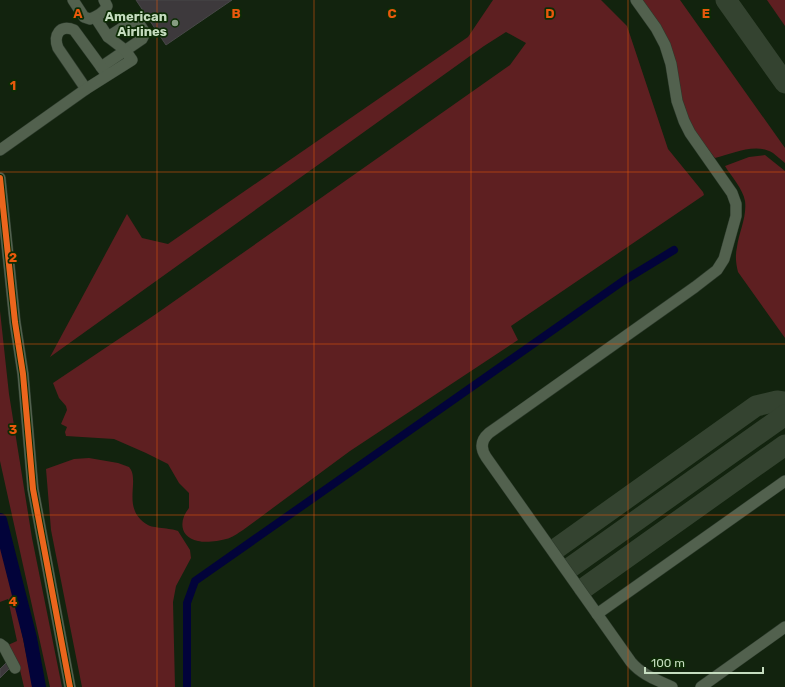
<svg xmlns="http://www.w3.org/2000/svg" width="785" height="687" viewBox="0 0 785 687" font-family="Rubik,sans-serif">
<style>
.green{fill:#5e1f21}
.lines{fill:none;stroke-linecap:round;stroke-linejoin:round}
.canal{stroke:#02033a;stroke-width:8}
.river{stroke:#02033a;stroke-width:14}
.taxiway{stroke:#344330;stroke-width:21}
.building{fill:#3d393c;stroke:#484848}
.minor-casing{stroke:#2c3a2b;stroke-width:12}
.minor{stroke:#52614e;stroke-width:11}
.cycleway-casing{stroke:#0d2c05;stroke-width:8}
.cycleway{stroke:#eb651d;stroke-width:6}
.grid{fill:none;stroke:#e8590c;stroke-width:1;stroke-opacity:0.55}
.poi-dot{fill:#869b81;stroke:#0d2c05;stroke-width:1.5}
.labels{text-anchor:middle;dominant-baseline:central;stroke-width:3.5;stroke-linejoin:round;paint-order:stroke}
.poi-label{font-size:13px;font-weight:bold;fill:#c5dcbf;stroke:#0d2c05;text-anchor:end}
.grid-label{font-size:13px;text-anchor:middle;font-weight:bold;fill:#e8590c;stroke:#0d2c05;stroke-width:3.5;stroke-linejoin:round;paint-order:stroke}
</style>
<rect width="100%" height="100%" fill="#12230e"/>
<g class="green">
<path d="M493 0H601L627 26 668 149 703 192 704 195 511 326 518 340 350 451 243 530C238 533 232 538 226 539 219 541 206 543 198 541 179 537 179 520 189 508V493L179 483 168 464 146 453 114 439 66 436 65 432 67 427 61 424 67 410 66 406 59 398 53 383 156 314 510 65 526 43 506 32 484 46 50 357 127 214 142 238 168 244 468 37Z"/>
<path d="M639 0H680L785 148V163C781 160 777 156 773 153 756 142 732 154 715 158L690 126 684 109 674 59Z"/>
<path d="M767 0H785V26Z"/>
<path d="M765 155 785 171V338L738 272C736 264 735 256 737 247 739 232 747 217 745 201 743 189 731 176 725 166L749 157Z"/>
<path d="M0 311 9 394 32 538 62 687H50L0 461Z"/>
<path d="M89 458 118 463 129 467C141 480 120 509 148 525 152 528 171 528 178 531L190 550 191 558 176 586 173 602 175 687H82L51 530 46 469 74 459Z"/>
<path d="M0 544 13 590 33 687H24L20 670 8 645 17 641 8 599 0 602Z"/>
</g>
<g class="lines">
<path class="canal" d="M187 687V603L195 581 623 281 674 250"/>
<path class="river" d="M0 520 30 638 39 687"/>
<g class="taxiway">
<path d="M726 0 785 83"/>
<path d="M557 548 756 406 777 401 785 402"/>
<path d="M571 567 785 415"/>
<path d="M584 588 785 445"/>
</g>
</g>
<g class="building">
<path d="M136 0H232L166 45Z"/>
<path d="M6 663 11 667 0 678V669Z"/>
</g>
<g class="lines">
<g class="minor-casing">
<g id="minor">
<path d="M73 0 84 17 90 19C96 17 105 12 107 6L104 0"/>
<path d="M636 0 656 28 665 45 671 64 677 101 684 121 690 133 732 193 736 204V216L724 259 717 270 695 287 489 433C481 440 480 448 486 457L631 662C642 675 657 680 672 687"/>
<path d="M101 67 142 39 144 35V31L136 19 108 37"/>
<path d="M86 89 58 48C53 35 60 24 74 30L107 75"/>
<path d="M0 150 86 89 132 60 125 50 108 37 95 17"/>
<path d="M0 178 15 322 23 374 33 489 70 687"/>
<path d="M597 614 785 481"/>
<path d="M0 644 4 647 15 668"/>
<path d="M701 687 785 627"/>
</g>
</g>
<use href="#minor" class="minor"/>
<g class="cycleway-casing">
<path id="cycleway" d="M0 178 15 322 23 374 33 489 70 687"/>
</g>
<use href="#cycleway" class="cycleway"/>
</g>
<path class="grid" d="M157 0V687M314 0V687M471 0V687M628 0V687M0 172H785M0 344H785M0 515H785"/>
<circle class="poi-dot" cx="175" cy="23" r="4"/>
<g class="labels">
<g class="poi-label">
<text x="167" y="16">American<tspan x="167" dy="15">Airlines</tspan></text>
</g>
</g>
<g class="grid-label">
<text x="78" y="18">A</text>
<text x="236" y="18">B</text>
<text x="392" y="18">C</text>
<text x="550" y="18">D</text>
<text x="706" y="18">E</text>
<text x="13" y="90">1</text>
<text x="13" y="262">2</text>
<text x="13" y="434">3</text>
<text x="13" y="606">4</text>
</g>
<path d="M645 667v6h118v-6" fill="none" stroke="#c5dcbf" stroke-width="2"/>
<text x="651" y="667" font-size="12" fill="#c5dcbf" stroke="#0d2c05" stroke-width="3" paint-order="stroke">100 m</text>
</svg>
